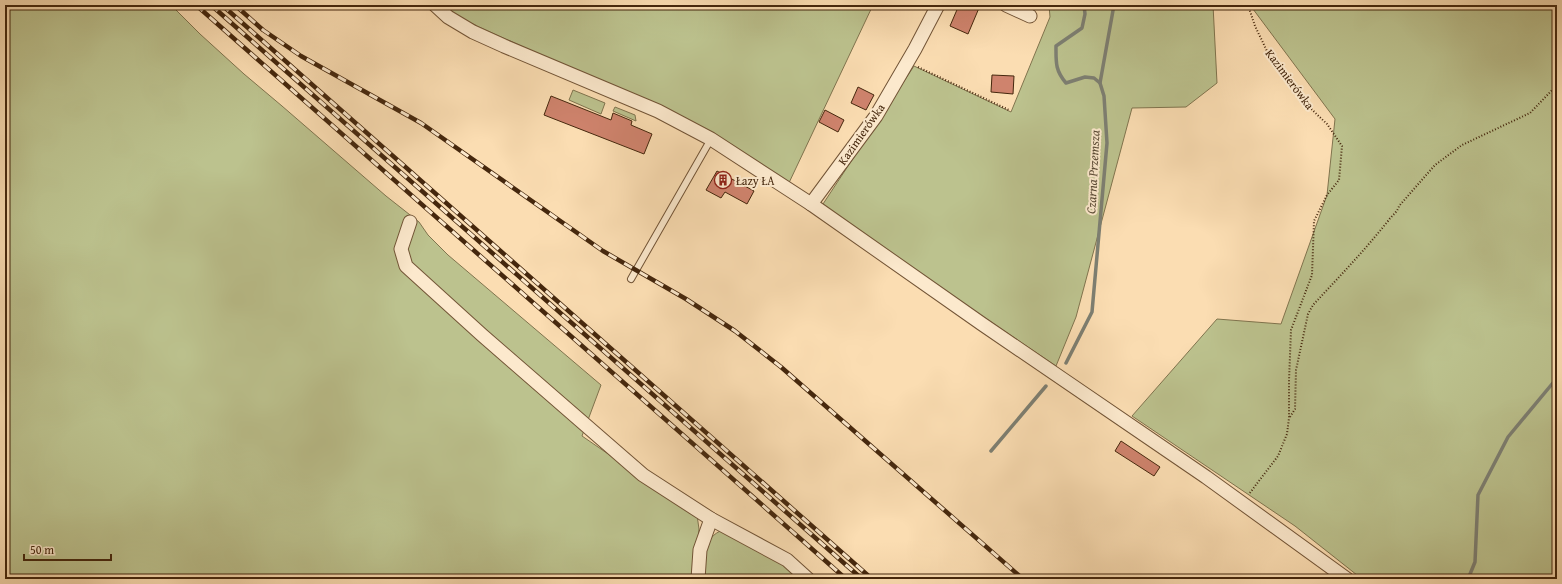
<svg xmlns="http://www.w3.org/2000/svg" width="1562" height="584" viewBox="0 0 1562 584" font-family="'Gentium Book Plus',serif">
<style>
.green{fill:#bcc28e;stroke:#80744e}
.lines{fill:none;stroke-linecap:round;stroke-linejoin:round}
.stream{stroke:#7d7f72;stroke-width:3.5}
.building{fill:#cf836d;stroke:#45270d}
.lane-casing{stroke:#725436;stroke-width:8}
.street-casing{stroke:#725436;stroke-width:15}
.path{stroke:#45270d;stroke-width:2;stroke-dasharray:1 2;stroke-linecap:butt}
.lane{stroke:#fce9cd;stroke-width:6}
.street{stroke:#fce9cd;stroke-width:13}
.rail-casing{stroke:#45270d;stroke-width:4.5}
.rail{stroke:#fce9cd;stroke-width:3;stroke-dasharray:9;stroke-linecap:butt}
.labels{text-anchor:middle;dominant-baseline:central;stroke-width:4;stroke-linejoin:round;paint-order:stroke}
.street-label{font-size:12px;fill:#45270d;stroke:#fce9cd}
.poi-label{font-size:12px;fill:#45270d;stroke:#fce9cd;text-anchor:start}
.water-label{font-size:13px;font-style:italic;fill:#5c4c37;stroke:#fce9cd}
</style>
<rect width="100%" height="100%" fill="#fbddb2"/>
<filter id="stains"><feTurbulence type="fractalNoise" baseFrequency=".005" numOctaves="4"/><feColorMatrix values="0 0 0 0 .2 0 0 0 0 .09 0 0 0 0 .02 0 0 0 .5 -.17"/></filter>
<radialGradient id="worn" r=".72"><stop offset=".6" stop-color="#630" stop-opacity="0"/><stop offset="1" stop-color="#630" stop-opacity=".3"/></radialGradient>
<g class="green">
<path d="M5 5H171L200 34 244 74 282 106 386 196 419 222 428 235 448 255 601 385 582 436 697 515 699 529 694 579H5Z"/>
<path d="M442 5H873L787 187 717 135 453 15Z"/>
<path d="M1049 5H1213L1217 83 1186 107 1132 108 1076 317 1056 366 821 207 914 66 1011 112 1050 17Z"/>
<path d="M1250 5H1557V579H1362L1295 526 1132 416 1217 319 1281 324 1327 195 1335 119Z"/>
<path d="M573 90 605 103 601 114 569 100Z"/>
<path d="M615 107 635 115 636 121 613 111Z"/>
<path d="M723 530 791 555 816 579H701C704 561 702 537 723 530Z"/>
</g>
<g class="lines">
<g class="stream">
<path d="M1100 83 1114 5"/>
<path d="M1066 363 1092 312 1107 143 1104 96 1100 83 1094 78 1085 77 1066 83C1055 70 1056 62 1056 46L1082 28 1085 14 1084 5"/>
<path d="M991 451 1046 386"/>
<path d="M1468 579 1475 562 1478 495 1508 437 1557 378"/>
</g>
</g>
<g class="building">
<path d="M959 5H973L979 8 968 34 950 26Z"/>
<path d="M992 75 1014 76 1013 94 991 92Z"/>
<path d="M858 87 874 95 866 110 851 103Z"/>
<path d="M551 96 611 120 613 113 632 121 631 125 652 134 644 154 544 115Z"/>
<path d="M825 110 844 120 838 132 819 122Z"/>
<path d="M717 171 754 191 747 204 725 192 721 198 706 190Z"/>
<path d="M1121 441 1160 467 1154 476 1115 451Z"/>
</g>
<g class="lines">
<g class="lane-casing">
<path id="lane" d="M631 279 711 139"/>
</g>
<g class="street-casing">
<g id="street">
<path d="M435 5 448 17 473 32 504 46 658 111 711 139 811 204 982 324 1206 477 1347 579"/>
<path d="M1006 5 1030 16"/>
<path d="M811 204 876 116 915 49 938 5"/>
<path d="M410 222 401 249 406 266 482 335 643 475 711 519 787 560 808 579"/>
<path d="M698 579 700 550 711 519"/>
</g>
</g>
<g class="path">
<path d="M1248 5 1255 26 1267 51 1305 103 1327 124 1342 146 1339 180 1327 195 1314 221 1312 275 1291 330 1289 381V418L1287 434 1278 456 1249 494"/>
<path d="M918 67 1009 110"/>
<path d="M1290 417 1295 409 1296 370 1308 314 1313 305C1339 277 1364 251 1388 221 1392 215 1397 213 1399 206L1435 165 1462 145 1530 113 1557 85"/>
</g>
<use href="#lane" class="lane"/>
<use href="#street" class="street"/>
<g class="rail-casing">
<g id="rail">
<path d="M196 5 846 579"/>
<path d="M211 5 862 579"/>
<path d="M222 5 872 579"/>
<path d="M235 5 263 30 301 56 421 123 603 251 686 299 735 331 781 367 1023 579"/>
</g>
</g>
<use href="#rail" class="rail"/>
</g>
<defs>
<g id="building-ring" transform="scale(0.9)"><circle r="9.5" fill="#fce9cd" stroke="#8f2418" stroke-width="1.5"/><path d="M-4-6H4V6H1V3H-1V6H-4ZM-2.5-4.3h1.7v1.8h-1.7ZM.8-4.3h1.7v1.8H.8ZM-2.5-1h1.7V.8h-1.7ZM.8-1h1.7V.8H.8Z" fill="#8f2418"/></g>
</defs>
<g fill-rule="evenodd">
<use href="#building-ring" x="723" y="180"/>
</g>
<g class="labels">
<g class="street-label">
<text transform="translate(1290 79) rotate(53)">Kazimierówka</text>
<text transform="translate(861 134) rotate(-55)">Kazimierówka</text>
</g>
<g class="poi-label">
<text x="736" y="180">Łazy ŁA</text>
</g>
<g class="water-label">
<text transform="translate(1093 172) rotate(-87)">Czarna Przemsza</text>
</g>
</g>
<rect width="1562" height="584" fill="none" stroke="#fbddb2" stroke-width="20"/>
<rect x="6" y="6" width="1550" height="572" fill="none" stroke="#45270d" stroke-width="2"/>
<rect x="10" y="10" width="1542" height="564" fill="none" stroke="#45270d"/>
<path d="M24 554v6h87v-6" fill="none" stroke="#45270d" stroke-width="2"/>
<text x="30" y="554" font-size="12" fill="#45270d" stroke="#fce9cd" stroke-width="3" paint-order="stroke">50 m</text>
<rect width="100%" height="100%" filter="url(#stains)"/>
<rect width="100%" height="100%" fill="url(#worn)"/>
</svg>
